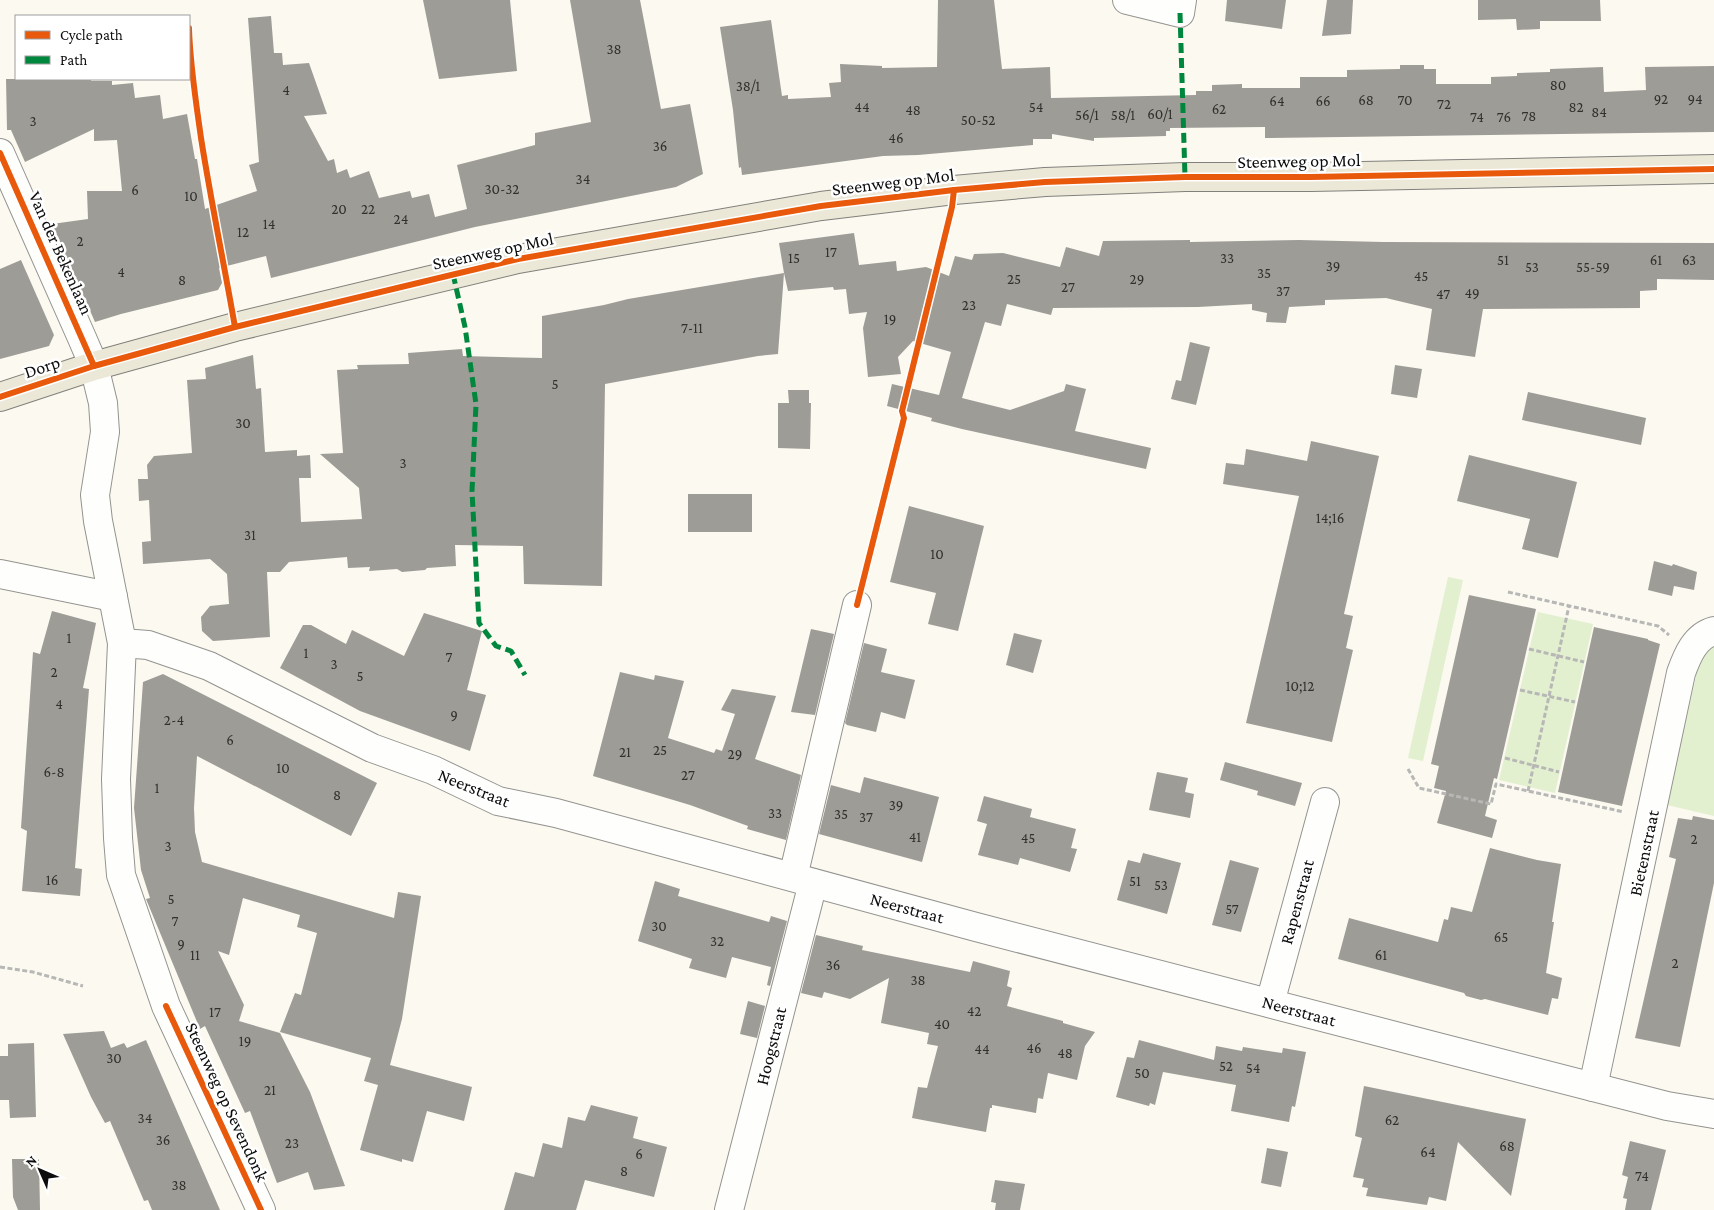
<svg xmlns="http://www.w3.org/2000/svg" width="1714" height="1210" viewBox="0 0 1714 1210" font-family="'Crimson Pro',serif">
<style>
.green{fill:#e2f0d0}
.building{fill:#9e9c96}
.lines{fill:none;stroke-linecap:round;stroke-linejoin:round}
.minor-casing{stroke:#94938f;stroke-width:30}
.major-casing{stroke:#81807c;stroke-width:30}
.path{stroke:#b7b7b5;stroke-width:3;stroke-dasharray:5 2.5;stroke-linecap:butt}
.minor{stroke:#fefefd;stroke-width:28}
.major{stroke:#ece8d7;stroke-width:28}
.quiet{stroke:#00873e;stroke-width:5;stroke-dasharray:10 5;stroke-linecap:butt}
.cycleway-casing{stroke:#fff;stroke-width:9}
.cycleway{stroke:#e8590c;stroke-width:6}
.labels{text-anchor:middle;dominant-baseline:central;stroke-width:5;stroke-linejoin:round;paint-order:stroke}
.number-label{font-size:15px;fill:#30302e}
.street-label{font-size:18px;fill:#0c0c0c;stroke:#fff}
</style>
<rect width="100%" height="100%" fill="#fbf9f0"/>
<g class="green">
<path d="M1448 577 1463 580 1423 761 1408 758Z"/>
<path d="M1538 612 1593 624 1555 793 1499 780Z"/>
<path d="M1714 645V816L1667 805 1700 658Z"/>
</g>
<g class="building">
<path d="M423 0H510L517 71 439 79Z"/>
<path d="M570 0H640L661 109 690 104 703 174 676 187 475 227 271 278 266 256 219 268 222 283 218 290 121 314 95 322 52 224 88 219 87 191H122L117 140 94 141V129L25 162 11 130H7L6 79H91V81H112V85L133 83 135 98 160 95 163 119 187 114 195 159H197L205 209 257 191 249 165 259 162 248 18 271 16 274 53H282L283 65 309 63 327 114 304 116 328 161 334 159 337 173 347 169 350 178 369 171 379 198 410 191 412 198 429 194 435 217 467 209 457 165 535 145V133L591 122Z"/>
<path d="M938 0H994L1002 69 1050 67 1051 98 1196 95V91H1212V85L1242 84V88H1300V77H1347V70L1400 69V65H1424V69H1436V84H1491V77L1517 76V73L1550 72V69L1603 67 1604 92 1646 90 1645 67 1714 66V132L1265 138V127L1170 128V131H1166V136L1094 138V141L1052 134V139H1033V145L918 155 883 156 742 175 741 167 739 168 733 110 720 27 771 20 782 96 788 95V99L831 97 829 83 841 82 840 64 882 66V68L937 67Z"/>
<path d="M1227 0H1286L1282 29 1225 21Z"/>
<path d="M1327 0H1353L1351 34 1322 36Z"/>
<path d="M1478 0H1600L1601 21H1540V29L1517 30 1516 19 1478 20Z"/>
<path d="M854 233 859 265 896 261 897 271 926 267 949 276 955 256 972 260 974 254 1003 253 1060 267 1066 247 1099 256 1103 241 1190 240V242L1299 240 1384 242 1714 243V280L1657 279V290L1640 291V308L1483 309 1475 357 1426 350 1432 309 1386 298 1325 300V305L1289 307 1286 323 1266 322 1267 313 1252 310V304L1198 307 1053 308 1051 315 1007 304 1001 326 985 322 962 398 1010 410 1064 391 1066 384 1086 389 1075 431 1151 448 1146 469 962 429 931 421 932 418 887 406 892 384 939 395 951 352 913 341 898 357 901 374 868 377 863 328 867 312 849 314 846 289 834 290 833 287 788 291 784 273 778 354 758 356 605 384 602 586 524 584 523 546 455 545 456 566 427 568 425 570 402 572 397 569 369 571 370 567 348 568 347 557 289 562 280 572H267L270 637 213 641 202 631 201 617 210 606 229 604 227 574 210 559 143 564 142 542 151 541 149 500 139 501 138 479H148L147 465 154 456 192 453 187 380 206 379 205 368 253 355 256 389 261 388 265 452 297 450V456L310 455 311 478H299L301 522 362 519 359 488 320 454 343 453 337 370 358 369 357 365 409 364 408 353 462 349 463 356 542 358V316L604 305 628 299 784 273 779 243Z"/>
<path d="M21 260 54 335 49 346 0 359V269Z"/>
<path d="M1190 342 1210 347 1196 405 1171 399 1176 380 1181 381Z"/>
<path d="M1395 365 1422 369 1417 398 1391 394Z"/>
<path d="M788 390H809V403H811L810 449 778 448V403H789Z"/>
<path d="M1528 392 1646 418 1641 445 1522 420Z"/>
<path d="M1311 441 1379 456 1344 614 1353 616 1346 648 1353 650 1332 742 1246 723 1299 496 1223 484 1226 463 1244 465 1246 449 1307 461Z"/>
<path d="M1469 455 1577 482 1558 558 1522 549 1530 519 1457 501Z"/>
<rect x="688" y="494" width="64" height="38"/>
<path d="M909 506 984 526 958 631 928 624 936 593 890 582Z"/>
<path d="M1654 561 1672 566 1673 564 1697 572 1694 590 1674 586 1672 596 1648 590Z"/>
<path d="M1469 595 1536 609 1497 779 1494 778 1485 816 1497 820 1492 838 1437 823 1446 791 1434 788 1439 766 1431 764Z"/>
<path d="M52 611 96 623 83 688 89 689 75 868 82 869 80 896 22 891 27 831 21 828 33 652 40 654Z"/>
<path d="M424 613 482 631 467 690 486 695 470 751 360 711 280 668 303 625H311L346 644 352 630 404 656Z"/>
<path d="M1594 627 1648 639V640L1660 644 1622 806 1558 792Z"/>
<path d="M811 629 834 634 815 715 791 712Z"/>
<path d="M1014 633 1042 640 1033 673 1006 665Z"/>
<path d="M864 643 887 649 881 672 915 680 905 719 881 712 876 732 847 725 845 723Z"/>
<path d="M620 672 654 680 655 675 684 681 668 738 714 753 716 749 722 751 735 714 721 710 732 689 776 696 755 759 801 775 786 840 747 829 748 826 690 805 593 776Z"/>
<path d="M163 674 377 783 351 836 197 756 194 808 195 832 202 862 394 918 398 892 421 896 402 1019 390 1065 472 1087 464 1121 427 1111 413 1162 402 1159V1162L360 1150 378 1085 364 1081 371 1058 280 1032 295 993 301 995 317 933 297 927 300 915 243 898 229 955 218 951 244 1005 239 1021 280 1033 310 1092 345 1186 314 1190 308 1172 277 1183 250 1111 245 1113 205 1026 200 1029 146 899 150 898 141 870 134 808 143 682Z"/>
<path d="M1225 762 1302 783 1295 806 1257 795 1258 791 1220 780Z"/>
<path d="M1157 772 1188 778 1185 792 1194 794 1190 818 1149 810Z"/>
<path d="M864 777 939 797 922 862 819 834 831 785 860 793Z"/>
<path d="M984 796 1032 809 1030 817 1076 829 1071 848 1077 849 1070 872 1020 858 1018 865 978 855 987 824 977 821Z"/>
<path d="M1693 816 1714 820V883L1680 1047 1635 1038 1676 859 1669 857 1678 818 1692 820Z"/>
<path d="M1490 848 1537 860 1561 864 1552 922H1554L1546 973 1562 978 1558 999 1552 998 1548 1015 1485 999 1481 1000 1466 996 1464 993 1338 959 1349 918 1438 942 1444 919 1448 920 1451 907 1472 912Z"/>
<path d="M1143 853 1181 863 1167 914 1117 900 1128 860 1140 863Z"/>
<path d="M1230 860 1259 868 1241 932 1212 925Z"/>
<path d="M655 881 680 889 678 896 769 922 771 916 787 921 770 986 767 985 771 967 732 957 726 978 689 968 692 959 638 941Z"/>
<path d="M816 935 863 946 862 950 970 972 973 961 1010 971 1007 986 1012 988 1007 1006 1063 1021V1023L1095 1032 1085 1046 1077 1080 1048 1073 1043 1099 1038 1098 1036 1113 992 1105V1108H990L986 1132 912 1118 918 1087 927 1088 938 1046 927 1044 929 1033 881 1023 889 978 850 999 824 992 822 998 801 993Z"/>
<path d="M748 1001 765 1006 757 1038 740 1034Z"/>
<path d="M104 1031 111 1048 124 1043 127 1048 146 1040 220 1210H152L148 1200 144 1201 110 1121 105 1123 91 1097 63 1034Z"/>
<path d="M1139 1040 1214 1060 1216 1046 1242 1051 1243 1047 1282 1053 1283 1048 1306 1052 1295 1107 1292 1106 1289 1122 1231 1111 1236 1085 1163 1072 1155 1105 1150 1103 1149 1106 1116 1097 1127 1057 1134 1058Z"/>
<path d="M34 1043 36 1117 10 1118 9 1100H0V1056H8V1044Z"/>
<path d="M1364 1086 1526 1119 1511 1196 1458 1142 1446 1201 1429 1197 1427 1205 1366 1196 1368 1188 1362 1187 1364 1179 1353 1177 1362 1138 1355 1136Z"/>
<path d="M591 1105 638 1117 633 1138 667 1147 654 1197 585 1180 576 1210H504L515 1172 534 1177 543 1143 562 1148 568 1117 585 1121Z"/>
<path d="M1630 1141 1666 1150 1651 1210H1625L1627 1199 1623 1198 1628 1177 1622 1175Z"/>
<path d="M1267 1148 1288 1152 1281 1187 1261 1183Z"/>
<path d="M12 1159H39L40 1210H18L13 1197Z"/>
<path d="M995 1180 1025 1184 1020 1210H995L996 1203 991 1202Z"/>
</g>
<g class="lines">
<g class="minor-casing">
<g id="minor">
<path d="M1127 0 1180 13 1182 0"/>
<path d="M0 153 82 338 94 366 103 403 105 432 95 495 98 521 122 643 116 779 118 838 121 875 166 1006 261 1210"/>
<path d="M0 574 113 597"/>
<path d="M122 643 148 645 209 666 372 748 433 770 498 801 556 813 976 927 1430 1045 1667 1106 1714 1114"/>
<path d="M793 877 857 605"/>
<path d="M1270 1003 1325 802"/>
<path d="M1593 1087 1681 673C1687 656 1695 636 1714 631"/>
<path d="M729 1210 813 883"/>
</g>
</g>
<g class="major-casing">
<path id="major" d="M0 397 94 366 235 327 518 259 821 206 954 190 1045 182 1185 177H1311L1714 169"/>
</g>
<g class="path">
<path d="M1508 592 1658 626 1669 635"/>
<path d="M1529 649 1584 662"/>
<path d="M1520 690 1575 702"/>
<path d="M1505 758 1559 772"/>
<path d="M1408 769 1419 788 1491 804 1496 784 1624 812"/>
<path d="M1528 791 1569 606"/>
<path d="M0 967 33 972 83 986"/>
</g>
<use href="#minor" class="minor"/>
<use href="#major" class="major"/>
<g class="quiet">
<path d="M1180 13 1185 177"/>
<path d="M453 274 465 327 476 404 472 491 479 623 496 646 511 651 525 675"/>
</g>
<g class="cycleway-casing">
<g id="cycleway">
<path d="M189 28C190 65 196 102 201 138 211 201 224 264 235 327"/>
<path d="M0 153 94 366"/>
<path d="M0 397 94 366 235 327 518 259 821 206 954 190 1045 182 1185 177H1311L1714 169"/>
<path d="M857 605 904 418 902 411 952 207 954 190"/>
<path d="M166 1006 261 1210"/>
</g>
</g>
<use href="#cycleway" class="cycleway"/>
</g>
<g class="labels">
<g class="number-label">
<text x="614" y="49">38</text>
<text x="1558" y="85">80</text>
<text x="748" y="86">38/1</text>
<text x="286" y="90">4</text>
<text x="1661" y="99">92</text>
<text x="1695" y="99">94</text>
<text x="1366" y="100">68</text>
<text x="1405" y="100">70</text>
<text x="1277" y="101">64</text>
<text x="1323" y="101">66</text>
<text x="1444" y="104">72</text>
<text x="862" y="107">44</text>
<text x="1036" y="107">54</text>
<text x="1576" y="107">82</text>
<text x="1219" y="109">62</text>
<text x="913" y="110">48</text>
<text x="1599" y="112">84</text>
<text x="1160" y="114">60/1</text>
<text x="1087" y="115">56/1</text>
<text x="1123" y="115">58/1</text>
<text x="1529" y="116">78</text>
<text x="1477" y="117">74</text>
<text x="1504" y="117">76</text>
<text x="978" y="120">50-52</text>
<text x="33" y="121">3</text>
<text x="896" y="138">46</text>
<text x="660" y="146">36</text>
<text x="583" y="179">34</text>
<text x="502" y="189">30-32</text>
<text x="135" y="190">6</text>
<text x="191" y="196">10</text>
<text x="339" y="209">20</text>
<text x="368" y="209">22</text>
<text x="401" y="219">24</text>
<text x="269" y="224">14</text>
<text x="243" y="232">12</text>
<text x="80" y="241">2</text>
<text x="831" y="252">17</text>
<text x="794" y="258">15</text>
<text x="1227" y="258">33</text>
<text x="1503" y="260">51</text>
<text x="1656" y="260">61</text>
<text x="1689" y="260">63</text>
<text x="1333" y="266">39</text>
<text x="1532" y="267">53</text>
<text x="1593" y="267">55-59</text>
<text x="121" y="272">4</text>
<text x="1264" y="273">35</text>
<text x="1421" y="276">45</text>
<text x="1014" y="279">25</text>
<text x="1137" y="279">29</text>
<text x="182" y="280">8</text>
<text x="1068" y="287">27</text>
<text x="1283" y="291">37</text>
<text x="1472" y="293">49</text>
<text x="1443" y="294">47</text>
<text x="969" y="305">23</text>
<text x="890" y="319">19</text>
<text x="692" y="328">7-11</text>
<text x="555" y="384">5</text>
<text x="243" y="423">30</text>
<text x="403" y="463">3</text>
<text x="1330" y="518">14;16</text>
<text x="250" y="535">31</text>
<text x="937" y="554">10</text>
<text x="69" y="638">1</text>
<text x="306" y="653">1</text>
<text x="449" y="657">7</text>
<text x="334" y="664">3</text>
<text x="54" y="672">2</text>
<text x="360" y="676">5</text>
<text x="1300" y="686">10;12</text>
<text x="59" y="704">4</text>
<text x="454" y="715">9</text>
<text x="174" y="720">2-4</text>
<text x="230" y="740">6</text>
<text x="660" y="750">25</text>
<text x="625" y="752">21</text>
<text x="735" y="754">29</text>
<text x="283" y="768">10</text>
<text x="54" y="772">6-8</text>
<text x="688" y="775">27</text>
<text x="157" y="788">1</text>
<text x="337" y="795">8</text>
<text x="896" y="805">39</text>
<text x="775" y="813">33</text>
<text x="841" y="814">35</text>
<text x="866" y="817">37</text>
<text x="915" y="837">41</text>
<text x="1028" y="838">45</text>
<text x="1694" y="839">2</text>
<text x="168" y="846">3</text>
<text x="52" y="880">16</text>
<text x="1135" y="881">51</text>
<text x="1161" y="885">53</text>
<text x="171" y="899">5</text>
<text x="1232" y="909">57</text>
<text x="175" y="921">7</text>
<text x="659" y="926">30</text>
<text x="1501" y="937">65</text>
<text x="717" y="941">32</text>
<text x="181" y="944">9</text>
<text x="195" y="955">11</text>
<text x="1381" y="955">61</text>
<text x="1675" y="963">2</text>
<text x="833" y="965">36</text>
<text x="918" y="980">38</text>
<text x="974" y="1011">42</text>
<text x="215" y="1012">17</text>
<text x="942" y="1024">40</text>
<text x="245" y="1041">19</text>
<text x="1034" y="1048">46</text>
<text x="982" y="1049">44</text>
<text x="1065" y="1053">48</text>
<text x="114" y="1058">30</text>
<text x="1226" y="1066">52</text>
<text x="1253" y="1068">54</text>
<text x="1142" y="1073">50</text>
<text x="270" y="1090">21</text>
<text x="145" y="1118">34</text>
<text x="1392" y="1120">62</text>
<text x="163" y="1140">36</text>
<text x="292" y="1143">23</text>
<text x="1507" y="1146">68</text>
<text x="1428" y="1152">64</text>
<text x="639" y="1154">6</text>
<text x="624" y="1171">8</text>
<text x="1642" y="1176">74</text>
<text x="179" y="1185">38</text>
</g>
<g class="street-label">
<text transform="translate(1299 161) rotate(-1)">Steenweg op Mol</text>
<text transform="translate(893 182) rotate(-7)">Steenweg op Mol</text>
<text transform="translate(493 251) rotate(-12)">Steenweg op Mol</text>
<text transform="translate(61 253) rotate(66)">Van der Bekenlaan</text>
<text transform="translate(42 367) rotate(-18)">Dorp</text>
<text transform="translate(474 788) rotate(22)">Neerstraat</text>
<text transform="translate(1644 853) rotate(-78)">Bietenstraat</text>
<text transform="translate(1297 902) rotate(-75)">Rapenstraat</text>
<text transform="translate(907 908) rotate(15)">Neerstraat</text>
<text transform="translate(1299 1011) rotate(15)">Neerstraat</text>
<text transform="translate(771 1046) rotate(-76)">Hoogstraat</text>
<text transform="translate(227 1102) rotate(65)">Steenweg op Sevendonk</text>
</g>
</g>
<rect x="15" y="15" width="175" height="65" fill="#ffffff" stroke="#9e9e9e"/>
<rect x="25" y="31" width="25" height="8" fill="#e8590c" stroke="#9e9e9e"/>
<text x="60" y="40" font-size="15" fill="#0c0c0c">Cycle path</text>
<rect x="25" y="56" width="25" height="8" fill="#00873e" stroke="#9e9e9e"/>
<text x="60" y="65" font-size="15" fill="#0c0c0c">Path</text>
<g transform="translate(40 1170) rotate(315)" stroke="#ffffff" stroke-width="4" paint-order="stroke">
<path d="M0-4L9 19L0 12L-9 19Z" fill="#0c0c0c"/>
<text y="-8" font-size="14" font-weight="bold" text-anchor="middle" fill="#0c0c0c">N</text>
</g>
</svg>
